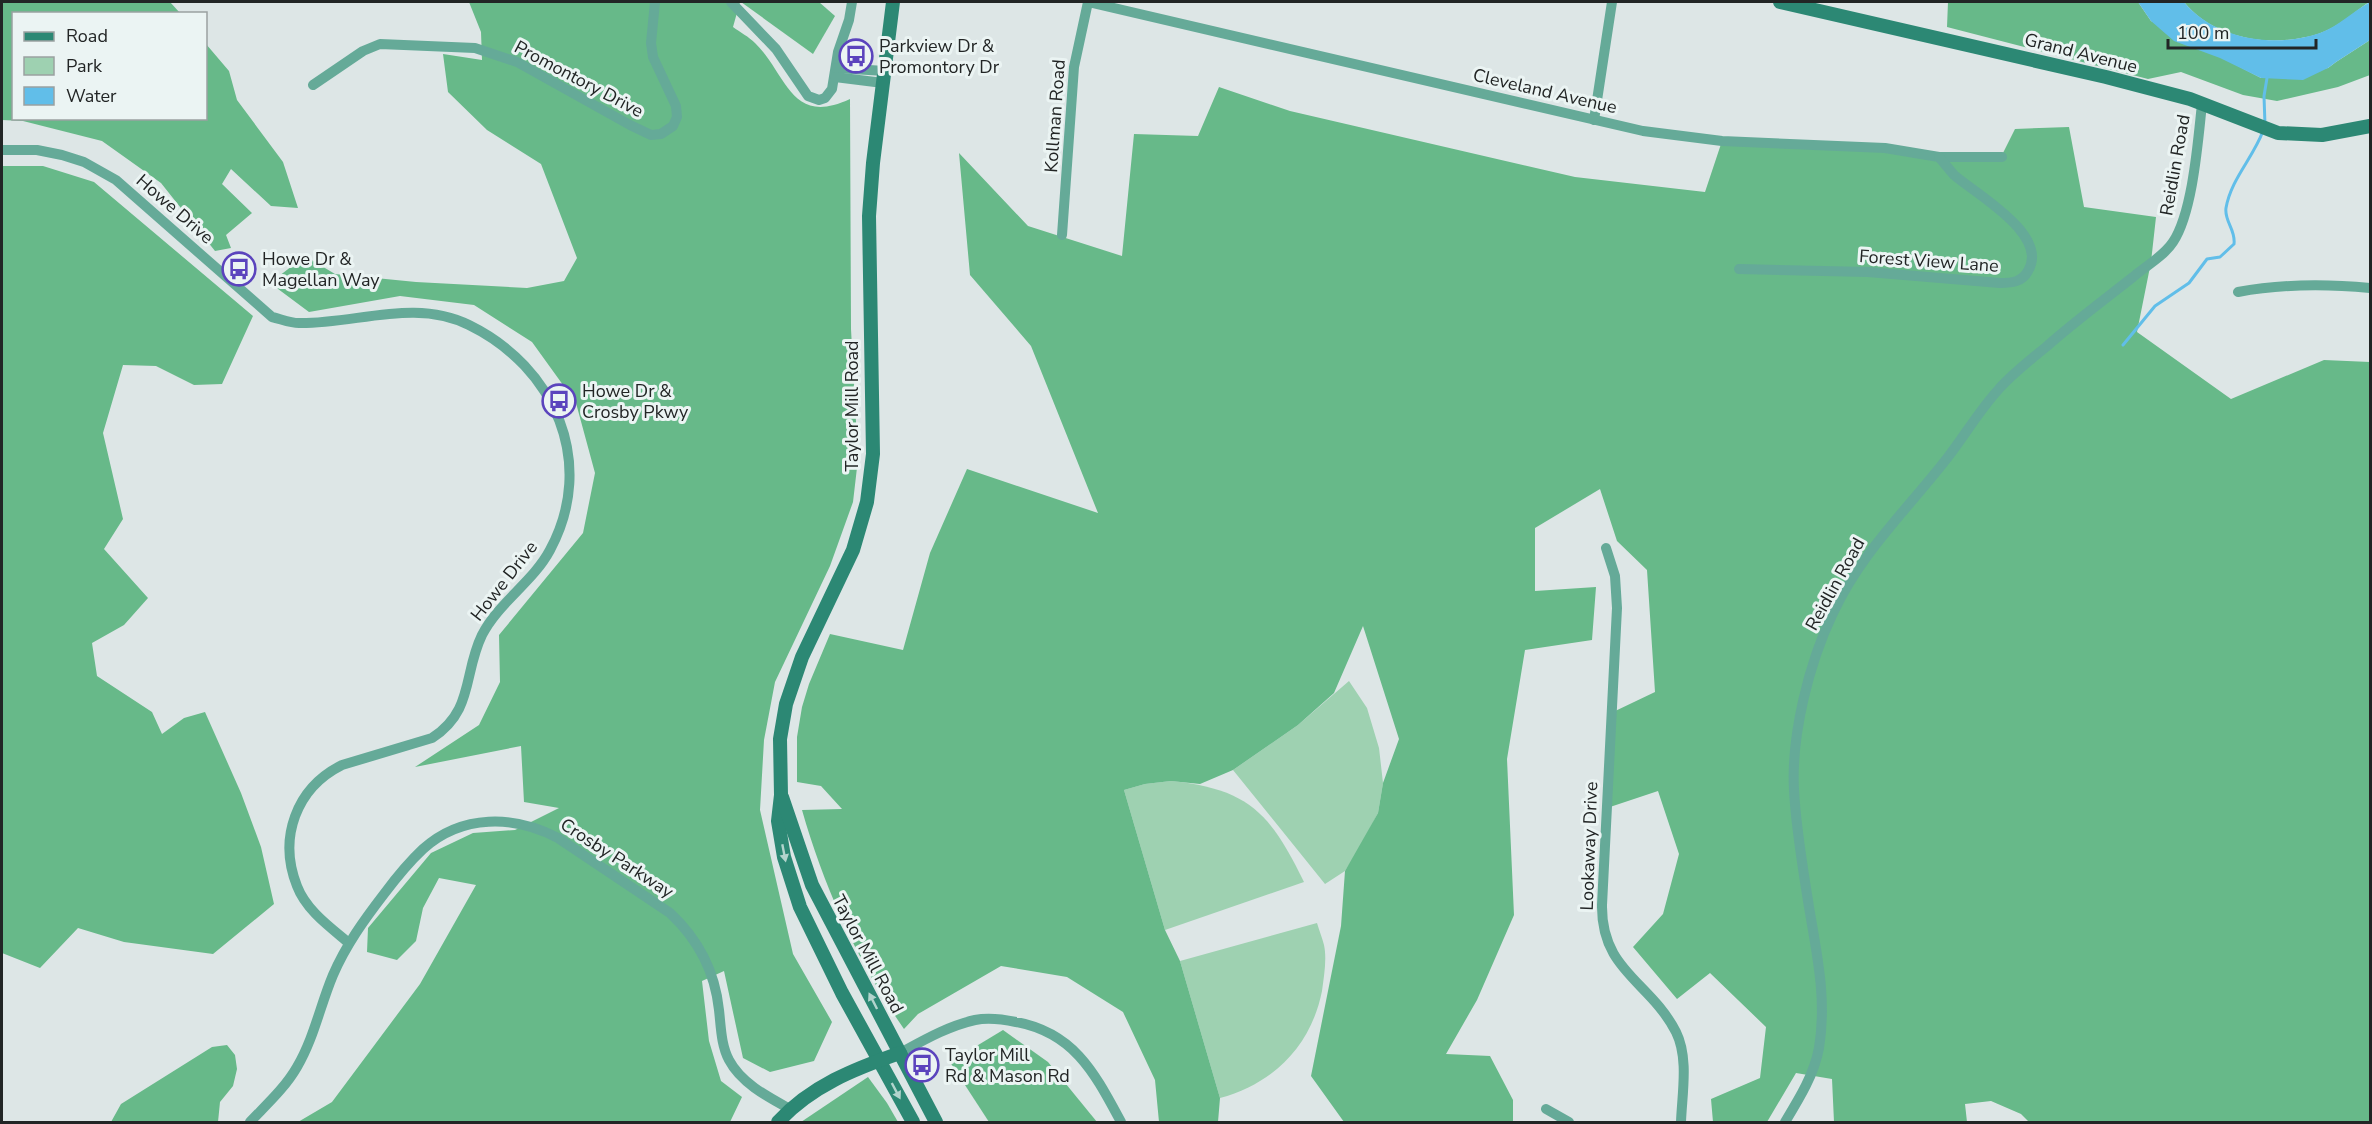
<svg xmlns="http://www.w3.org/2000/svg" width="2372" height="1124" viewBox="0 0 2372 1124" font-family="'Nunito Sans',sans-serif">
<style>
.green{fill:#9ed1b1}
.forest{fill:#67b989}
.water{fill:#61bee9}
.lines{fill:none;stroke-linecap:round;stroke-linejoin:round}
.stream{stroke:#61bee9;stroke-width:3}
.street{stroke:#65aa98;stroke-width:10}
.secondary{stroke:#2c8874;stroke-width:14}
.oneway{fill:#b2d4cd}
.labels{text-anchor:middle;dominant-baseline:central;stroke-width:6;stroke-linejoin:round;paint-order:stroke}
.poi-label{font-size:18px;fill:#222525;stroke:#ebf4f3;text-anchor:start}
.street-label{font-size:18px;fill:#222525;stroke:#ebf4f3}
</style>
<rect width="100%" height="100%" fill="#dde6e6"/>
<g class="green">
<path d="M1349 681 1367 708 1379 748 1383 783 1378 813 1359 849 1345 871 1325 884 1233 770 1298 725Z"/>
<path d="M1171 781C1249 789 1270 813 1304 882L1165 930 1124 790 1145 784Z"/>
<path d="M1317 923C1319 930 1322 937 1324 945 1327 959 1324 976 1322 991 1311 1046 1274 1083 1220 1098L1180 961Z"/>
</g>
<g class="forest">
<path d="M2 2H170L180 13 14 14V118H206V44L229 71 237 100 283 162 298 208 271 206 231 169 222 184 252 213 226 235 231 248 215 251 161 183 102 141 23 121 2 120Z"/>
<path d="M469 2H740L733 27C740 32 749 37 755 43 787 74 790 127 850 99L851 329 858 459 853 502 830 566 775 682 764 740 760 810 793 954 832 1022 814 1061 770 1072 743 1058 724 971 702 981 709 1041 721 1081 742 1097 730 1122H298L332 1102 420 984 476 885 439 878 423 908 416 941 397 960 367 952 368 928 431 853 473 833 515 830 559 808 524 802 521 746 415 767 479 725 500 682 499 635 583 533 595 473 576 403 532 342 474 305 400 296 309 312 270 283 305 256 335 274 416 282 527 288 564 281 577 258 541 164 487 130 448 92 443 54 482 60 481 32Z"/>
<path d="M741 2H819L835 16 813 54Z"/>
<path d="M1948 2H2138L2151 21 2261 78 2328 68 2336 62 2370 40V75L2338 87 2277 101 2243 95 2181 72 2148 79 1947 27Z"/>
<path d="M2184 2H2369C2353 13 2337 28 2318 34 2272 48 2215 40 2184 2Z"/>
<path d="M1219 87 1290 111 1575 177 1705 192 1722 141 2001 157 2015 129 2069 127 2084 207 2156 217 2151 262 2137 332 2231 399 2324 360 2370 362V1122H2029L2021 1114 1991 1101 1965 1104 1967 1122H1834L1832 1079 1796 1073 1767 1122H1713L1711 1099 1760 1078 1766 1027 1710 973 1677 999 1633 947 1663 914 1679 854 1658 791 1607 808 1611 713 1655 692 1647 570 1617 541 1600 489 1535 528V591L1596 587 1592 640 1525 650 1507 759 1514 915 1477 1000 1446 1054 1490 1056 1513 1100V1122H1344L1311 1076 1341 926 1345 871 1378 813 1383 783 1399 739 1363 626 1334 693 1298 725 1233 770 1200 784 1171 781 1145 784 1124 790 1165 930 1180 961 1220 1098 1218 1122H1159L1155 1080 1123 1012 1067 977 1001 966 918 1014 904 1029C858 963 824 887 802 810L842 809 821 786 797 782V737L802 707 809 684 830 634 903 650 930 553 967 469 1098 513 1031 346 970 275 959 153 1028 226 1122 256 1134 134 1198 136Z"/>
<path d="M2 166H43L94 182 253 316 222 384 194 385 156 366 123 365 103 433 123 519 104 549 148 598 124 625 92 643 97 676 152 712 162 734 184 718 205 712 241 793 261 847 274 904 213 954 124 942 78 928 40 968 2 953Z"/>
<path d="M1003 1030 1048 1062 1097 1122H989L950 1062Z"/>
<path d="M227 1045 235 1055 237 1069 233 1086 220 1102 218 1122H111L121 1104 212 1047Z"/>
<path d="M868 1077 887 1103 898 1122H801Z"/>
</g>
<path class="water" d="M2138 2H2184C2214 39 2275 49 2320 33 2339 26 2353 11 2370 2V40L2336 62 2328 68 2303 80 2261 78 2220 58 2174 41 2151 21Z"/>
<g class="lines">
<g class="stream">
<path d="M2265 125 2264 96 2267 78"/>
<path d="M2123 345 2155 306 2189 283 2207 259 2220 257 2234 244C2236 230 2224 221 2226 208 2231 179 2253 158 2263 131"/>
</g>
<g class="street">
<path d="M731 2 776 49 808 96 819 100 825 98 832 89 838 52 849 20 852 2"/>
<path d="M1088 2 1643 131 1722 141 1885 148 1939 157H2002"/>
<path d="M836 68 885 71"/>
<path d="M835 77 883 83"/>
<path d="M313 85 363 51 380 44 475 48 517 62 630 125 651 135 661 134 673 126 677 117 676 106 653 57 651 43 655 2"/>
<path d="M1594 120 1612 2"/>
<path d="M2 150H37L62 155 84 162 116 180 272 317C281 319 290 323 299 323 356 324 415 298 469 325 555 367 597 463 550 550 533 582 499 602 482 635 463 674 474 711 432 738L342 765C296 788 278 838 297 886 306 910 330 927 349 943"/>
<path d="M1062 235 1074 67 1088 2"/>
<path d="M1739 269 1868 272 2000 283C2012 283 2022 282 2028 271 2050 235 1976 194 1954 175 1949 169 1944 163 1939 157"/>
<path d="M2238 292C2281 284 2327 284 2370 288"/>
<path d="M1606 548 1615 576 1617 608 1602 905C1601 971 1650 981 1676 1032 1689 1058 1682 1094 1681 1122"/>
<path d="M900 1053C924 1040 948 1026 975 1020 989 1017 1002 1019 1016 1022 1075 1033 1095 1074 1121 1122"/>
<path d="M1546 1109 1569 1122"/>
<path d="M250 1122C266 1105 285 1088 297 1067 314 1038 320 1006 333 975 346 945 364 920 384 894 396 878 408 863 423 849 462 814 514 815 558 838L670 913C699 940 715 972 719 1010 721 1027 721 1045 729 1060 741 1083 768 1097 790 1109"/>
<path d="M1785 1122C1799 1099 1814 1075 1819 1048 1827 999 1817 955 1809 907 1803 869 1796 829 1794 790 1791 735 1809 663 1833 613 1863 550 1907 510 1948 457 1965 435 1979 411 1998 390 2012 374 2029 361 2046 347 2074 322 2104 300 2133 277 2146 266 2164 256 2173 242 2193 212 2198 140 2202 104"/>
</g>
<g class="secondary">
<path d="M893 2 873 163 869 216 873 454 867 502 853 550 802 657 786 704 780 739 781 795 778 821 784 857 800 907 842 993 913 1122"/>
<path d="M1780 2 2106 77 2190 99 2278 133 2322 135 2370 126"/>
<path d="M782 797 812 885 936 1122"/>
<path d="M778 1122C811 1086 854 1069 900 1053"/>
</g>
</g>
<defs><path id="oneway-solid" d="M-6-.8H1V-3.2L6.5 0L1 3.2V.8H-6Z" transform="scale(1.5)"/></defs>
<g class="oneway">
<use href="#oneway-solid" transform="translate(784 853) rotate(79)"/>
<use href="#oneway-solid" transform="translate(873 1001) rotate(-117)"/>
<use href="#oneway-solid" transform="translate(896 1091) rotate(62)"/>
</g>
<defs>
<g id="bus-ring" transform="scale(1.725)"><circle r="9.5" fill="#ebf4f3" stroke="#5b44bd" stroke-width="1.5"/><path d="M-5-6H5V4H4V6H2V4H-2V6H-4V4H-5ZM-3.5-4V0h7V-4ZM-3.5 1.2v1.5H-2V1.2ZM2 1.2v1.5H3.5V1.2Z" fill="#5b44bd"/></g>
</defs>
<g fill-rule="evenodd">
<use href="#bus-ring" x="856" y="56"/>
<use href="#bus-ring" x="239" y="269"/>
<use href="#bus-ring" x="559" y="401"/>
<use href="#bus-ring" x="922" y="1065"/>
</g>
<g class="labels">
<g class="poi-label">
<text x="879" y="46">Parkview Dr &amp;<tspan x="879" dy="21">Promontory Dr</tspan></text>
<text x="262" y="259">Howe Dr &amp;<tspan x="262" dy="21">Magellan Way</tspan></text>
<text x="582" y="391">Howe Dr &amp;<tspan x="582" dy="21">Crosby Pkwy</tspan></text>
<text x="945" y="1055">Taylor Mill<tspan x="945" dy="21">Rd &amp; Mason Rd</tspan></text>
</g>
<g class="street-label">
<text transform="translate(2081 53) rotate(14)">Grand Avenue</text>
<text transform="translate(579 79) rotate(28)">Promontory Drive</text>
<text transform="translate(1545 91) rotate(13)">Cleveland Avenue</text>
<text transform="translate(1055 116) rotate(-86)">Kollman Road</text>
<text transform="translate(2175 165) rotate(-80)">Reidlin Road</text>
<text transform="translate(175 209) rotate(41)">Howe Drive</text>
<text transform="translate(1929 261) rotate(4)">Forest View Lane</text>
<text transform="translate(852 406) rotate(-90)">Taylor Mill Road</text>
<text transform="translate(504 581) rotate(-52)">Howe Drive</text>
<text transform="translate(1835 584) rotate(-61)">Reidlin Road</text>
<text transform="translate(1589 846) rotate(-88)">Lookaway Drive</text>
<text transform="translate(617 858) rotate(33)">Crosby Parkway</text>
<text transform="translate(868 954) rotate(62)">Taylor Mill Road</text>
</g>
</g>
<rect width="2372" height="1124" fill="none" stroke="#222525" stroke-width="6"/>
<rect x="12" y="12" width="195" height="108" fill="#ebf4f3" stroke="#9ba1a1" stroke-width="1.5"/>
<rect x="24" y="32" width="30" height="9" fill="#2c8874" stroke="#9ba1a1" stroke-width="1.5"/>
<text x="66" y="42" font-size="18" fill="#222525">Road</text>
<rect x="24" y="57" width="30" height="18" fill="#9ed1b1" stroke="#9ba1a1" stroke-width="1.5"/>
<text x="66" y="72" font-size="18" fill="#222525">Park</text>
<rect x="24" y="87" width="30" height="18" fill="#61bee9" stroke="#9ba1a1" stroke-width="1.5"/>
<text x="66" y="102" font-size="18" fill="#222525">Water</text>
<path d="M2168 39v9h148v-9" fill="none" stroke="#222525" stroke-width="3"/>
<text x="2177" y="39" font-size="18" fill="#222525" stroke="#ebf4f3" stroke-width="4.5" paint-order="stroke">100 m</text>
</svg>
